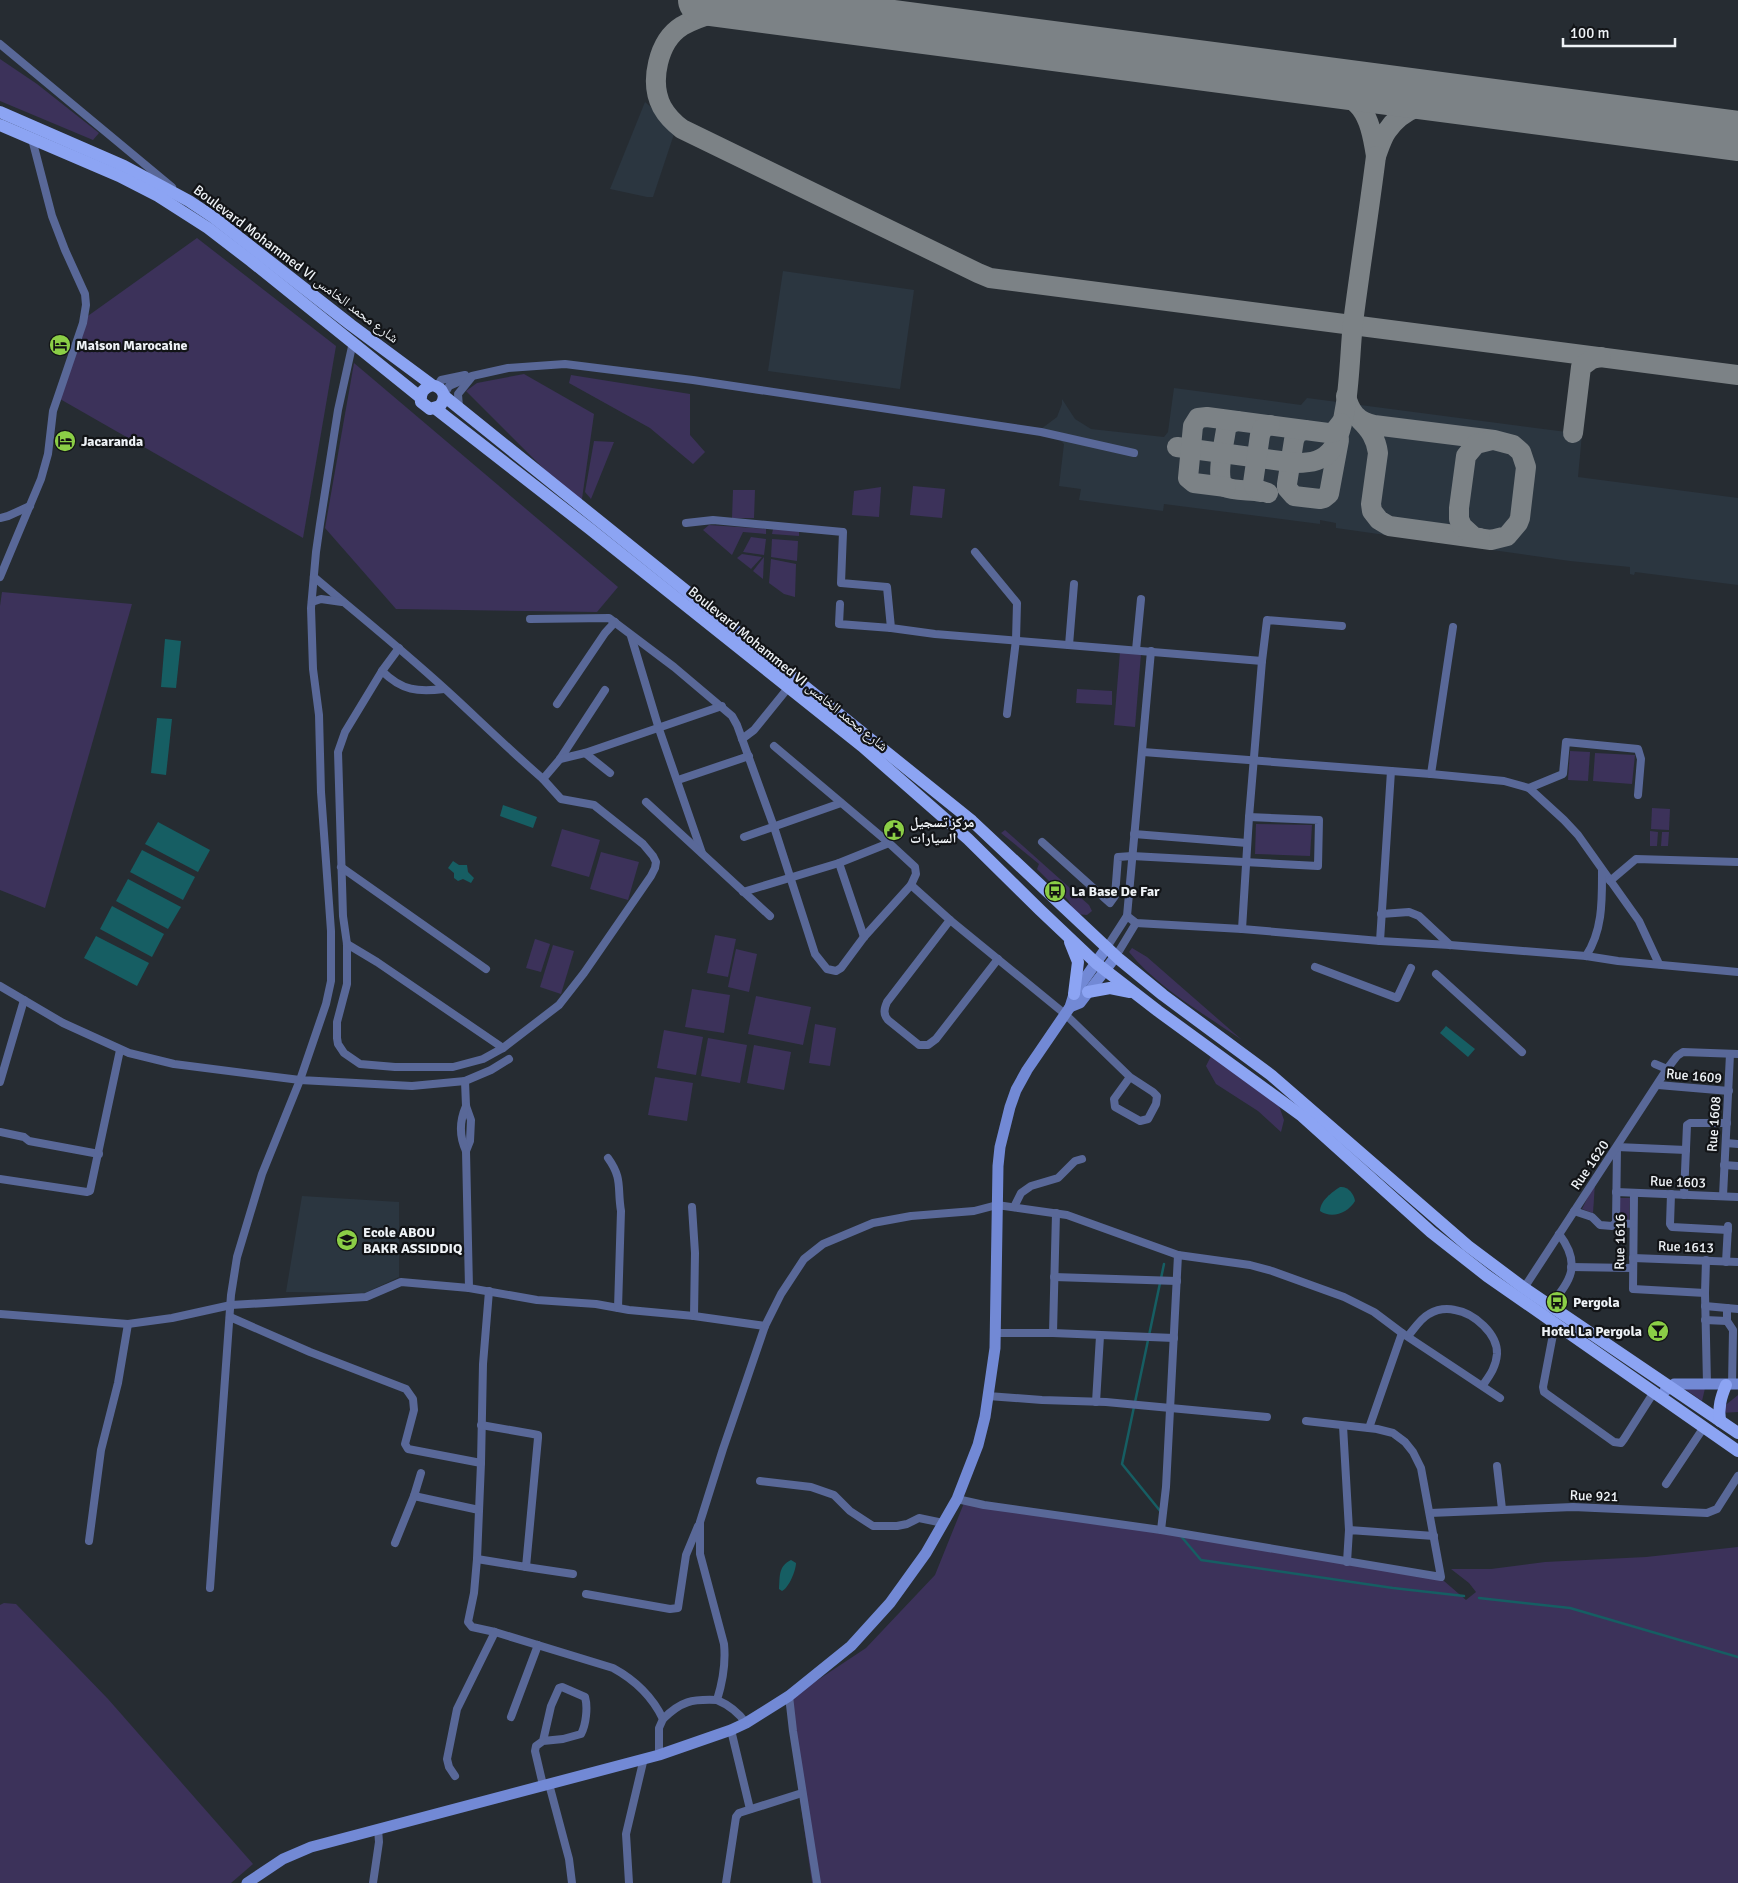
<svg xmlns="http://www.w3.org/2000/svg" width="1738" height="1883" viewBox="0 0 1738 1883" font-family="Signika,'Noto Naskh Arabic',sans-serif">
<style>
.built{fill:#2b3640}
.green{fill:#3c325a}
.water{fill:#165e63}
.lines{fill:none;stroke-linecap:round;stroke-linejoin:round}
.stream{stroke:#165e63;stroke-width:2.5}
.taxiway{stroke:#7c8286;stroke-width:20}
.runway{stroke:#7c8286;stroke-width:50}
.street{stroke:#596898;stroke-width:8}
.secondary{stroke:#7289d5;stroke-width:11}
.primary{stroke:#8ca4f3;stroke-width:12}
.labels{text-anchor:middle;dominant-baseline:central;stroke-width:4.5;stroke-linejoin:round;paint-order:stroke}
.street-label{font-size:14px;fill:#eef2f6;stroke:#121417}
.poi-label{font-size:14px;font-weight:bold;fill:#eef2f6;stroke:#121417;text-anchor:start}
</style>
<rect width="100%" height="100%" fill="#262c32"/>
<g class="built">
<path d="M645 102 676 128 653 197H647L610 189Z"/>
<path d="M783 271 914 290 900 389 768 371Z"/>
<path d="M1174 388 1301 405 1307 398 1582 434 1578 477 1738 498V585L1635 572 1634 575 1630 574V567L1570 561 1336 528V523L1320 520V524L1164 504 1163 511 1079 500 1081 489 1059 486 1064 444 1059 439 1041 436V429L1057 417 1062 404V399L1075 419 1091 429 1164 437 1168 432Z"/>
<path d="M302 1196 399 1202V1277L365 1293 286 1292Z"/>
</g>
<g class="green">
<path d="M0 59 37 84 99 133 93 140 0 101Z"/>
<path d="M197 238 336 346 303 538 60 399 85 318Z"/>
<path d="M354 363 618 587 597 612 396 609 325 528Z"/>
<path d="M524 374 594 414 581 506 466 391 477 383Z"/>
<path d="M571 375 690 394V435L705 452 693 464 650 428 569 383Z"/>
<path d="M594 441 614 442 591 499 585 492Z"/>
<path d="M913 486 945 489 942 518 910 515Z"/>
<path d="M881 487 879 517 852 515 854 491Z"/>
<path d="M733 490H755L754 518H732Z"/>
<path d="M709 525 766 529V534L743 532 732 555 703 530Z"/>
<path d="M773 529 799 531V536L772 534Z"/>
<path d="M751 537 766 539 764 555 743 552Z"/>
<path d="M772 539 798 541 797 561 771 557Z"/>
<path d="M742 554 762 557 751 569 737 558Z"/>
<path d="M764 557 763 579 753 571Z"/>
<path d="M771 559 796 564 795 597 784 594 769 583Z"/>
<path d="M2 592 132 604 45 908 0 890V606Z"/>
<path d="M1120 652 1141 654 1135 727 1114 725Z"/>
<path d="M1077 689 1112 691V705L1076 703Z"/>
<path d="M1570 751 1590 752 1588 781 1568 780Z"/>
<path d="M1595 753 1635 755 1632 784 1593 781Z"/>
<path d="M1652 808 1670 809 1669 830 1651 829Z"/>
<path d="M1256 824 1312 825 1310 856 1255 854Z"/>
<path d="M562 829 600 840 589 877 551 866Z"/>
<path d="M1005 830 1089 905 1092 911 1087 915 1076 914 1068 900 1037 869 1039 864 1001 833Z"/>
<path d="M1650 831 1658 832 1657 846H1650Z"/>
<path d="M1662 832H1669L1668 846H1661Z"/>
<path d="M601 852 639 862 628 900 590 889Z"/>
<path d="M715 935 736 939 728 977 707 973Z"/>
<path d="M535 939 550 944 541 972 526 968Z"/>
<path d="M553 945 574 951 561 994 540 987Z"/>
<path d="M1132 948 1147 957 1242 1040C1204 1014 1157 987 1129 952Z"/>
<path d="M736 949 757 954 749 992 728 987Z"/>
<path d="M692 989 730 995 724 1033 685 1027Z"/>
<path d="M756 996 811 1007 803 1045 748 1034Z"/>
<path d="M815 1024 836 1028 830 1066 809 1063Z"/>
<path d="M664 1030 703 1037 696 1075 657 1068Z"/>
<path d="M708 1038 747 1045 740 1083 701 1076Z"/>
<path d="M754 1045 791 1052 784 1090 747 1083Z"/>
<path d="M1211 1056 1278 1103 1284 1120 1281 1132 1258 1111 1216 1084 1206 1066Z"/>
<path d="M655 1077 693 1083 687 1121 648 1115Z"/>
<path d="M1595 1183 1593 1213 1582 1209Z"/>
<path d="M1620 1198H1630L1629 1221H1619Z"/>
<path d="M1675 1382 1706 1384 1702 1401Z"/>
<path d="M1738 1395V1412L1720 1413 1722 1408Z"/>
<path d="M964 1503 1415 1573 1444 1581 1466 1600 1476 1592 1469 1583 1451 1569H1491L1545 1562 1646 1557 1738 1547V1883H812L786 1701 866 1648 935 1575Z"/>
<path d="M4 1603 16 1604 108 1699 253 1864 231 1883H0V1605Z"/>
</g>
<g class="water">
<path d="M165 639 181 641 176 688 161 687Z"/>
<path d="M157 718 172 719 166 775 151 773Z"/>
<path d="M503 805 537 817 533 828 500 816Z"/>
<path d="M158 822 210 850 198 872 145 844Z"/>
<path d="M142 850 195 877 183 900 130 872Z"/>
<path d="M453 861 459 865H467L468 872 474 878 471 883 463 879 458 881 454 878V873L448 868Z"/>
<path d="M128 879 181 907 168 929 116 901Z"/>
<path d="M112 906 164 934 152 957 100 929Z"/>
<path d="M96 936 149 963 137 986 84 958Z"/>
<path d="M1446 1026 1475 1049 1468 1057 1440 1033Z"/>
<path d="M1340 1187C1348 1186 1354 1194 1355 1201 1348 1213 1332 1219 1320 1211 1320 1201 1332 1192 1340 1187Z"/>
<path d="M791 1560 796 1563C796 1570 789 1588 782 1591L779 1589C780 1577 778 1566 791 1560Z"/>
</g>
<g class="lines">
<g class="stream">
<path d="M1161 1512 1122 1464 1164 1264"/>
<path d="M1180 1535 1201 1560 1393 1588 1464 1596"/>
<path d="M1479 1598 1570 1608 1738 1657"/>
</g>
<g class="taxiway">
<path d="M757 7C732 9 704 13 682 26 658 41 649 82 662 107 667 116 674 123 682 129L978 273 990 278 1738 375"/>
<path d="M1318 81C1362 99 1369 111 1376 156 1379 148 1382 138 1387 131 1403 107 1428 102 1455 99"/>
<path d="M1346 396C1350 412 1357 421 1374 425L1494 440 1513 445 1521 452 1526 467 1520 518 1518 523 1507 536 1491 540 1389 526 1379 520 1372 511 1371 504 1378 453C1376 438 1370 430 1360 420"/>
<path d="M1237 421 1229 424 1226 429C1225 440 1214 481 1225 487 1233 491 1252 490 1261 492"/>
<path d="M1305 430 1297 433 1294 440 1287 484V488L1294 496 1320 499 1324 498 1329 494 1339 440"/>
<path d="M1573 433 1581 367 1592 359 1601 357"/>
<path d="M1177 447 1296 463C1311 463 1324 461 1333 448 1350 418 1349 358 1353 323 1360 268 1369 212 1376 156"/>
<path d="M1226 487 1194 483 1188 478 1193 426 1198 418 1207 417 1328 433 1334 432 1341 423"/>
<path d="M1268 493 1256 489 1253 483 1260 435 1263 428 1270 425"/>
<path d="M1480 538 1474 537 1462 526 1459 519V508L1466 456 1476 444 1492 440"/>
</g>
<path class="runway" d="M703 0 1738 136"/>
<g class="street">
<path d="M0 44 172 187"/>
<path d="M353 342 338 410 320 524 316 552 311 608 313 669 319 715 321 792 331 931V981L326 1004 300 1080 412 1086 465 1081 491 1070 509 1059"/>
<path d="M437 387 441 380 465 375"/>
<path d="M444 395 449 386 472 376 508 368 565 364 693 380 1041 432 1134 453"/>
<path d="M459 407 458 394 471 378"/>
<path d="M0 518 8 516 30 506"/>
<path d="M686 523 713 520 843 532 841 583 887 587 891 628 935 634 1262 661 1267 620 1342 626"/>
<path d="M975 552 1017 603 1016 640 1007 714"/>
<path d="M0 577 41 479 48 454 53 411 83 323 86 305 85 294 65 250 52 216 32 139"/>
<path d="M314 577C361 617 410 656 456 699 485 726 513 753 543 779L560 759 605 690"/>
<path d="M312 602 321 599 342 602"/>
<path d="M840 604 839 624 891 628"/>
<path d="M530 619 609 618 674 667 732 716 737 725 774 827 815 954 827 969 836 971 841 968 864 937 911 885"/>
<path d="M631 636 659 729 702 853"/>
<path d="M1069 645 1074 584"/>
<path d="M399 648 382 671C402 691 418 692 444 689"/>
<path d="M1136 650 1141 599"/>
<path d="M382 671 345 732 338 752 343 916 347 944V984L337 1022V1038L338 1044 344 1053 360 1064 395 1067H453L483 1059 503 1048 559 1005 584 973 651 876 655 868 656 862 653 856 643 844 594 805 561 799 543 779"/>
<path d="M557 704 605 633 615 622"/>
<path d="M742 739 754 730 788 688"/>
<path d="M774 746 889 843 915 867 916 874 911 885 950 920 1065 1014 1130 1077 1153 1092 1157 1096 1156 1104 1148 1119 1140 1121 1115 1107 1114 1099 1130 1077"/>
<path d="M1143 752 1431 774 1504 781 1529 788 1564 820 1578 835 1639 921 1659 964"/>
<path d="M585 753 610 773"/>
<path d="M560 759 585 753 722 706"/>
<path d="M1431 774 1453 627"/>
<path d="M678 780 749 756"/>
<path d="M1529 788 1563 774 1566 742 1638 749 1641 759 1638 795"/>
<path d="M646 802 770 916"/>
<path d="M1134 834 1247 843"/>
<path d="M744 837 841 803"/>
<path d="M1042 842 1110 903 1115 896 1118 857 1132 856 1318 866 1319 820 1249 817"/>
<path d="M839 863 864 937"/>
<path d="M341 867 486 969"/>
<path d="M1610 881 1636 859 1738 862"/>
<path d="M743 892 839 863 889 843"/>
<path d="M1381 914 1409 912 1419 916 1450 945"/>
<path d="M1127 916 1136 923 1242 929 1380 941 1450 945 1586 956 1618 961 1738 972"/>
<path d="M950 920 887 1002C884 1009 883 1014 888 1020L919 1045H928L936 1039 998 959"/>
<path d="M1242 929 1249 817 1262 661"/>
<path d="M1380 941 1391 771"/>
<path d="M347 944 377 962 503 1048"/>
<path d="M1107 947 1127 916 1151 651"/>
<path d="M1116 956 1136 923"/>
<path d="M1586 956C1603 930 1602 900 1602 871"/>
<path d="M1315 967 1397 998 1411 968"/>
<path d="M1436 974 1522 1052"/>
<path d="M0 986 63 1023 129 1053 174 1064 300 1080 262 1174 237 1257 231 1295 210 1588"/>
<path d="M1655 1064 1667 1069"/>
<path d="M465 1081 466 1106 471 1120 470 1141 466 1151"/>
<path d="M0 1082 24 1000"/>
<path d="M1658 1085 1729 1091"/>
<path d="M466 1106C459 1122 459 1136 466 1151L469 1288 537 1300 596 1304 629 1310 694 1316 765 1326"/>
<path d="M0 1132 24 1137 29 1141 99 1154"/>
<path d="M1726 1143 1738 1144"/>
<path d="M1617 1147 1686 1150"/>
<path d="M608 1158C623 1179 617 1187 621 1211L618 1308"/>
<path d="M1724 1165 1738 1166"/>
<path d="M0 1179 87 1192 90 1191 120 1050"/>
<path d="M1616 1192 1738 1197"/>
<path d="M1634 1193 1633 1289 1705 1293"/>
<path d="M1671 1194 1670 1224 1672 1227 1728 1230"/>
<path d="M1684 1195 1687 1125 1690 1123H1727"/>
<path d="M1723 1196 1730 1054"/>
<path d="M692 1207 695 1253 694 1316"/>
<path d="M1014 1207 1021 1193 1031 1186 1058 1178 1075 1161 1082 1159"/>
<path d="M1574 1211 1592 1217 1600 1225 1612 1226 1616 1223 1633 1224"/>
<path d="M1616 1223 1617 1147"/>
<path d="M1633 1258 1738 1262"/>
<path d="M1706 1260 1705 1293 1707 1384"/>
<path d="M1726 1262 1728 1226"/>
<path d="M1571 1267 1632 1268"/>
<path d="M1054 1277 1177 1281"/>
<path d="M1524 1288 1667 1069 1677 1056 1683 1052 1738 1054"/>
<path d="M489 1291 483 1364 481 1463 477 1559 474 1593 468 1622 472 1627 495 1632 613 1668C635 1680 652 1696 663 1719L659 1728V1755"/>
<path d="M1549 1306C1571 1282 1582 1264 1559 1234"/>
<path d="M1705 1306 1738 1309"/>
<path d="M1727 1308V1321L1733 1330 1732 1385"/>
<path d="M0 1314 128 1324 172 1318 231 1305 366 1297 401 1282 469 1288"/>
<path d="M230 1317 310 1352 406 1389 413 1399 414 1410 405 1444 408 1449 481 1463"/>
<path d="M1705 1320 1727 1321"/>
<path d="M1555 1324 1543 1387 1544 1392 1614 1442 1621 1443 1624 1439 1654 1392"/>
<path d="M995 1333H1053L1174 1338"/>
<path d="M1053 1333 1056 1213"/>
<path d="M1408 1336C1414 1329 1421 1318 1429 1314 1436 1310 1446 1308 1455 1310 1474 1313 1498 1334 1497 1354 1496 1367 1490 1375 1483 1385"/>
<path d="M988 1396 1042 1400 1106 1402 1267 1417"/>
<path d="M1096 1402 1100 1336"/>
<path d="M1343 1426 1349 1530"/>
<path d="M1369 1428 1402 1333"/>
<path d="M1497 1466 1502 1509"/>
<path d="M760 1481 811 1487 834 1495 850 1511 873 1526H897L907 1524 919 1518 943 1523"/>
<path d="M1666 1484 1704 1427"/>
<path d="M414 1496 479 1510"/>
<path d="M957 1499 984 1505 1161 1530 1441 1577 1421 1468 1413 1452 1405 1442 1393 1433 1377 1429 1306 1421"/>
<path d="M1430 1513 1573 1507 1707 1513 1717 1509 1738 1476"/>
<path d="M1161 1530 1166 1487 1178 1255"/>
<path d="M89 1541 101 1450 118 1383 128 1324"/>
<path d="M395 1543 414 1496 421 1473"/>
<path d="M477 1559 526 1567 538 1438V1435L533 1434 481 1425"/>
<path d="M1347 1562 1349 1530 1434 1536"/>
<path d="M526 1567 573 1574"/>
<path d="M586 1594 670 1609 678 1608 686 1555 698 1526"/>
<path d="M789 1696 793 1731 817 1883"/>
<path d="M511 1717 538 1645"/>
<path d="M663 1719C681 1701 692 1699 717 1700"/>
<path d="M746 1723C738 1712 729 1705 717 1700 723 1681 726 1664 724 1644L700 1554V1522L723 1449 765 1326 781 1294 804 1259 823 1244 873 1223 911 1216 974 1211 997 1205 1067 1215 1178 1255 1250 1265 1272 1271 1344 1297 1374 1312 1402 1333 1500 1398"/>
<path d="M731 1730 750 1809"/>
<path d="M455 1776 449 1767 447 1759 457 1709 495 1632"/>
<path d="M549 1784 569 1859 572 1883"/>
<path d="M543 1785 535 1751 536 1746 543 1741 563 1739 581 1734C586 1725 588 1707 585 1697L562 1687 559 1688 551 1706 543 1741"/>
<path d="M373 1883 379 1842 378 1829"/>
<path d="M629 1883 626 1834 644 1758"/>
<path d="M726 1883 736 1817 739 1813 802 1793"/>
</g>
<g class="secondary">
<path d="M1070 1007 1080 1003 1116 956"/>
<path d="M1665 1391 1674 1384H1738"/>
<path d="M247 1883 283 1859 311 1847 659 1755 731 1730 746 1723 789 1696 851 1646 890 1603 926 1553 957 1499 978 1445 985 1417 995 1348 998 1166 1000 1147 1010 1107 1016 1090 1027 1070 1070 1007 1074 994 1107 947"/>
</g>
<g class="primary">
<path d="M0 112 124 166 189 201 213 217 351 325 432 385C444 388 447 397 440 406L430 409 421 402C420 393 423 388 432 385"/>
<path d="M0 125 119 176 158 196 208 228 251 261 420 397"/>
<path d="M444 396 972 821 1119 959 1163 995 1271 1075 1468 1246 1524 1288 1738 1433"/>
<path d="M436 409 590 529 862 746 968 839 1040 910 1096 963 1158 1011 1302 1116 1431 1232 1487 1276 1738 1451"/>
<path d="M1070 942 1078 962 1074 994"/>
<path d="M1088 992 1110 988 1130 992"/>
<path d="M1720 1421C1718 1407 1721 1397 1726 1385"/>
</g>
</g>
<defs>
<g id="hotel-disc" transform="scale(1.125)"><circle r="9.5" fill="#8bce46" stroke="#121417"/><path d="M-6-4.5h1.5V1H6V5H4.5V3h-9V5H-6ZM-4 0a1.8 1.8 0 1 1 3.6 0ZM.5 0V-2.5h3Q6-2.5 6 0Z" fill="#111"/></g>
<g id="civic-disc" transform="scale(1.125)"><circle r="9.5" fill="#8bce46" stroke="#121417"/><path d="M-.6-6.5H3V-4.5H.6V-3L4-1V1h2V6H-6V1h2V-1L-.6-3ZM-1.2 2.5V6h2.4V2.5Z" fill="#111"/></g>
<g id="bus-disc" transform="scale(1.125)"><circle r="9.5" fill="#8bce46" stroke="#121417"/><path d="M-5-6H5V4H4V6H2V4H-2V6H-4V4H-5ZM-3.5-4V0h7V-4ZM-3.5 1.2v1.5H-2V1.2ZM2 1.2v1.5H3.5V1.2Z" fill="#111"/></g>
<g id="school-disc" transform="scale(1.125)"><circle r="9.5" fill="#8bce46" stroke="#121417"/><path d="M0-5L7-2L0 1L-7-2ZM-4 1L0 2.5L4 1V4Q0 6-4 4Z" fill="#111"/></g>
<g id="bar-disc" transform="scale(1.125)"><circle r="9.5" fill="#8bce46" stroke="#121417"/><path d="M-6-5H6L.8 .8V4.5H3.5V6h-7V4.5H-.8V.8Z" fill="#111"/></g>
</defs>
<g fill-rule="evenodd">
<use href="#hotel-disc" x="60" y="345"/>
<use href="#hotel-disc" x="65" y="441"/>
<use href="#civic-disc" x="894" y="830"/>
<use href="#bus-disc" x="1055" y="891"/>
<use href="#school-disc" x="347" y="1240"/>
<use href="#bus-disc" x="1557" y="1302"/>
<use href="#bar-disc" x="1658" y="1331"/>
</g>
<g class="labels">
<g class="street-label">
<text transform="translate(296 264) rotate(37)">Boulevard Mohammed VI شارع محمد الخامس</text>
<text transform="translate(788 669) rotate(39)">Boulevard Mohammed VI شارع محمد الخامس</text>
<text transform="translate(1694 1076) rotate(5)">Rue 1609</text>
<text transform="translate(1714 1124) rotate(-86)">Rue 1608</text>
<text transform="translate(1590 1165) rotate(-56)">Rue 1620</text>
<text transform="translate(1678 1182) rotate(2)">Rue 1603</text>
<text transform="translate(1620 1242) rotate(-89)">Rue 1616</text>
<text transform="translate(1686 1247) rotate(2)">Rue 1613</text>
<text transform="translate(1594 1496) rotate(2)">Rue 921</text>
</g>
<g class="poi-label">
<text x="76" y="345">Maison Marocaine</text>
<text x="81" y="441">Jacaranda</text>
<text x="910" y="822">مركز تسجيل<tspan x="910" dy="16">السيارات</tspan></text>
<text x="1071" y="891">La Base De Far</text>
<text x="363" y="1232">Ecole ABOU<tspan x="363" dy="16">BAKR ASSIDDIQ</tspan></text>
<text x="1573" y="1302">Pergola</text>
<text x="1642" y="1331" text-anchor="end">Hotel La Pergola</text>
</g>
</g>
<path d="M1563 38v8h112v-8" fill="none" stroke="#eef2f6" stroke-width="2.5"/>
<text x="1570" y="38" font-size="15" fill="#eef2f6" stroke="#121417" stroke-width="4" paint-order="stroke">100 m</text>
</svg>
